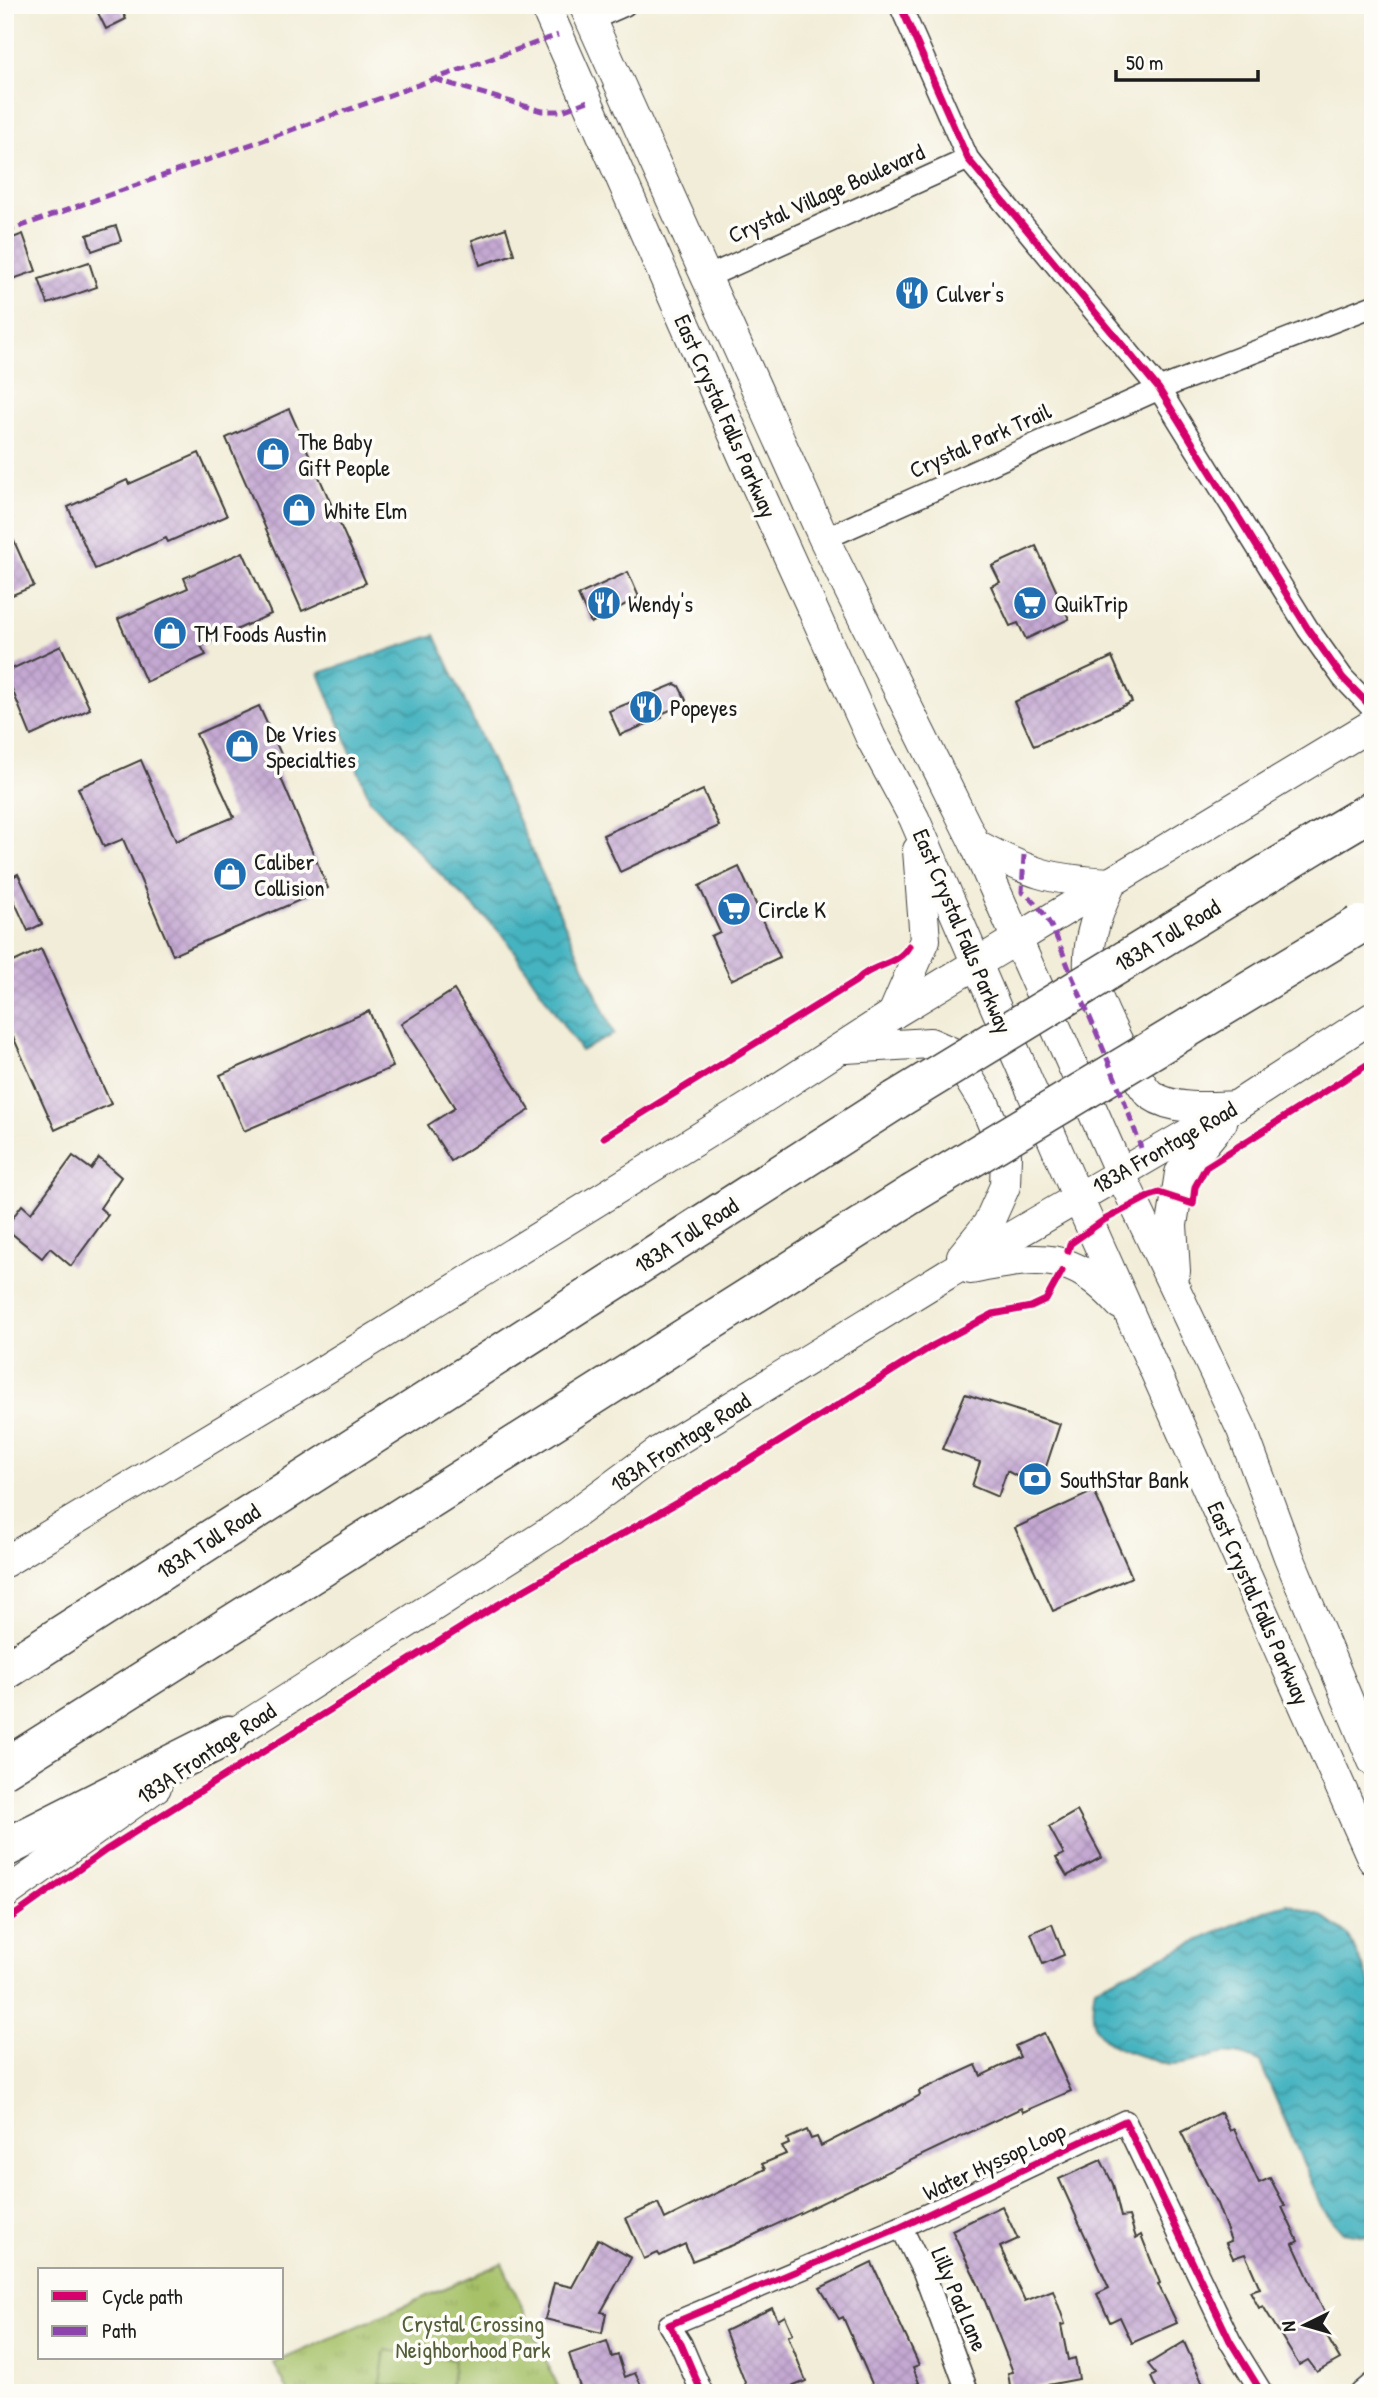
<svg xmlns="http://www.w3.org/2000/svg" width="1378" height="2398" viewBox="0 0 1378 2398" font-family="'Patrick Hand',sans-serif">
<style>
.park{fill:url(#park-tufts);stroke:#616e42;stroke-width:2}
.pitch{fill:#a6c167;stroke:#616e42;stroke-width:2}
.water{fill:url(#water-waves);stroke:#30686e;stroke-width:2}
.building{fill:url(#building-cross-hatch)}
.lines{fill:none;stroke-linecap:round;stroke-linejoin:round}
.street-casing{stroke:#3c3b38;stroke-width:24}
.secondary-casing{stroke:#3c3b38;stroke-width:32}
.highway-casing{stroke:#3c3b38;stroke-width:41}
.street{stroke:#fff;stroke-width:21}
.secondary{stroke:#fff;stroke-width:30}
.highway{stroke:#fff;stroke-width:38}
.highway-bridge-casing{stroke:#3c3b38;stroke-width:41;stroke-linecap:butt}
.highway-bridge{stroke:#fff;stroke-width:38}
.quiet{stroke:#8e44ad;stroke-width:5;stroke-dasharray:10 5;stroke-linecap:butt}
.cycleway-casing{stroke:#fdfcf7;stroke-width:11}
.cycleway{stroke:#d6006c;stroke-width:7}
.labels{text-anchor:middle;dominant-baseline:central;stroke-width:7;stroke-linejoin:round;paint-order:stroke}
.street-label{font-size:23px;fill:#1c1c1c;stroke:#fdfcf7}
.poi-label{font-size:23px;fill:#1c1c1c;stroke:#fdfcf7;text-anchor:start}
.park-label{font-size:23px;fill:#535e3a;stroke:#fdfcf7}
</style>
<defs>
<pattern id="park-tufts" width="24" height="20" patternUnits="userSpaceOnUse" patternTransform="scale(1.75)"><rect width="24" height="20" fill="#a6c167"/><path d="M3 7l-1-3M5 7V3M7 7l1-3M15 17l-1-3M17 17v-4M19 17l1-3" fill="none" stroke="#8ea559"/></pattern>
<pattern id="water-waves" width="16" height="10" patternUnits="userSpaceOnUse" patternTransform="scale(1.75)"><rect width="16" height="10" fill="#44b3c0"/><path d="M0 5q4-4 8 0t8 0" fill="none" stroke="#38919b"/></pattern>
<pattern id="building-cross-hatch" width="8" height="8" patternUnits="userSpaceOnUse" patternTransform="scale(1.75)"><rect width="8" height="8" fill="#c4a8d2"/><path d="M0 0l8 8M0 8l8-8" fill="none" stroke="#a890b4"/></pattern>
</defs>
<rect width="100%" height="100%" fill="#fdfcf7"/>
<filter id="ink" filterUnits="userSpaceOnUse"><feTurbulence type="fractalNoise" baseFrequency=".0143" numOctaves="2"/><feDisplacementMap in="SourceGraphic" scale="14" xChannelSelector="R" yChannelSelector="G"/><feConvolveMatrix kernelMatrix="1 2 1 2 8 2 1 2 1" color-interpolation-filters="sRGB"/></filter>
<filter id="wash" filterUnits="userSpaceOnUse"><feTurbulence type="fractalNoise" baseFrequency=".00686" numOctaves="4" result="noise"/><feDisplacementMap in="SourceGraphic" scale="28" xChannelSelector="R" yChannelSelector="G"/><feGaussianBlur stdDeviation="1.57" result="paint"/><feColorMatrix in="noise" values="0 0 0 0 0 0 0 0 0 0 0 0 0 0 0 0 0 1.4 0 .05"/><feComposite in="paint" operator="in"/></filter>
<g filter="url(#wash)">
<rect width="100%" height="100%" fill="#f2edd8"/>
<path class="park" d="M502 2263 561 2393H289L274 2363Z"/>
<path class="pitch" d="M385 2350 454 2360 450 2393 380 2384Z"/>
<g class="water">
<path d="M435 635 614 1034 581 1051 503 935 431 865 370 800 319 673Z"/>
<path d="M1288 1904 1320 1915 1348 1935 1373 1988V2237L1343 2232 1323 2209 1260 2062C1216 2042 1212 2063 1172 2065 1162 2065 1150 2058 1141 2056 1100 2044 1086 2031 1095 1987L1267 1910Z"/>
</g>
<g id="blocks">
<g class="building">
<path d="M114 5H119L126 19 106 29 98 13Z"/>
<path d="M116 226 121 241 92 251 87 235Z"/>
<path d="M506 228 514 254 480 265 472 240Z"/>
<path d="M23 234 36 271 10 280 5 264V241Z"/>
<path d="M89 262 97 287 48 304 39 279Z"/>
<path d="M289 409 366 583 302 611 226 438Z"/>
<path d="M199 453 227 516 168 542 166 538 95 569 68 507 127 480 129 484Z"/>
<path d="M5 521 34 586 5 598Z"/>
<path d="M1036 546 1069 619 1026 639 1018 623 1010 626 991 586 1000 582 992 566Z"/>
<path d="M243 552 271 614 201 646 206 655 146 682 118 619 188 588 184 578Z"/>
<path d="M628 572 639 597 591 623 578 595Z"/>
<path d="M61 646 90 709 31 736 5 672Z"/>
<path d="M1112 657 1132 702 1034 746 1014 702Z"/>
<path d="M675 684 679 686 686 700 684 704 661 714 662 718 620 735 609 711Z"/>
<path d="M259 706 286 765 277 769 328 888 173 955 123 839 104 847 78 788 141 760 176 841 234 817 196 734Z"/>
<path d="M703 790 719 826 620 872 603 835Z"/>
<path d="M739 867 780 957 731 980 711 936 720 932 699 886Z"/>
<path d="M18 874 42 924 28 931 5 881Z"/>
<path d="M41 949 111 1104 55 1130 5 1019V966Z"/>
<path d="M454 990 530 1110 451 1161 428 1125 455 1108 401 1024Z"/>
<path d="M369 1011 393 1067 244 1131 220 1075Z"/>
<path d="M73 1156 91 1169 99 1158 121 1177 100 1208 108 1215 71 1266 50 1248 42 1258 5 1228 22 1205 31 1213Z"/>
<path d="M965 1394 1060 1424 1039 1488 1007 1471 998 1497 972 1486 980 1462 942 1449Z"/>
<path d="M1094 1491 1132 1577 1053 1611 1015 1528Z"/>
<path d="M1077 1811 1102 1857 1067 1876 1056 1858 1064 1854 1049 1827Z"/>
<path d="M1052 1924 1064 1955 1043 1964 1031 1933Z"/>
<path d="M1044 2033 1071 2091 1023 2112 1021 2108 733 2245 692 2261 685 2244 660 2256 658 2253 644 2259 626 2218 658 2203 665 2219 765 2169 762 2164 786 2154 782 2147 789 2144 787 2139 807 2130 811 2139 817 2137 821 2146 904 2104 920 2095 919 2091 976 2065 981 2076 1020 2057 1015 2046Z"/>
<path d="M1221 2112 1230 2131 1234 2129 1259 2183 1270 2178 1285 2206 1282 2207 1298 2241 1293 2244 1327 2318 1319 2323 1340 2359 1317 2372 1308 2360 1299 2365 1263 2306 1259 2308 1250 2291 1260 2288 1245 2254 1233 2258 1226 2243 1231 2241 1217 2204 1181 2132Z"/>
<path d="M1101 2160 1113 2184 1121 2217 1129 2216 1136 2238 1141 2235 1160 2283 1158 2284 1177 2323 1132 2343 1120 2317 1110 2322 1097 2294 1109 2288 1059 2179Z"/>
<path d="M1002 2206 1018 2239 1000 2247 1025 2301 1053 2290 1065 2324 1061 2325 1068 2360 1075 2358 1079 2379 1011 2392 1008 2373 1013 2372 979 2286 952 2230Z"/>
<path d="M598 2239 631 2258 601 2312 606 2313 602 2333 545 2319 554 2283 572 2287Z"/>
<path d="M872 2263 919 2365 913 2367 919 2383 894 2393H876L843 2317 839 2319 820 2288Z"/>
<path d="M772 2308 778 2320 785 2316 793 2334 788 2336 806 2381 777 2393H749L725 2331Z"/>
<path d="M607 2341 612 2357 618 2355 625 2377 635 2373 645 2393H582L569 2354Z"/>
<path d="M1184 2342 1207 2393H1158L1151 2377 1156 2374 1148 2364Z"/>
</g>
</g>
</g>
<g filter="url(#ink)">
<use href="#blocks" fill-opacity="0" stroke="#3c3b38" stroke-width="2"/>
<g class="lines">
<g class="street-casing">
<g id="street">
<path d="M900 5 968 159 1159 389 1308 629 1343 678 1373 709"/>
<path d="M591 20 625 5"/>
<path d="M707 277 968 159"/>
<path d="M824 539 1159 389 1373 306"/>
<path d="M901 2227 924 2273 968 2393"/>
<path d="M702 2393 681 2344 669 2325 901 2227 1125 2121 1230 2341 1262 2393"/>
<path d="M1361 2393 1373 2383"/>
</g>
</g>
<g class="secondary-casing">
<g id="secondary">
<path d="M545 5 744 458 871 738 914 818 1078 1198 1373 1860"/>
<path d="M584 5 824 539 975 844 1120 1173 1242 1430 1289 1557 1373 1761"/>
<path d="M975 844C1029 873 1049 880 1111 883"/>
<path d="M1111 883C1098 912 1087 938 1089 971 1090 989 1136 1084 1151 1095 1174 1111 1210 1107 1236 1106"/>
<path d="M893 1014 925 940 918 850"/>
<path d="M846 1048 930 1043 953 1053 984 1103 1006 1155 1005 1186 988 1224 962 1256"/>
<path d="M970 1269C1037 1257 1070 1248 1120 1304"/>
<path d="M1175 1271 1172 1225 1180 1173 1222 1122"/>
<path d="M5 1562 316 1375 762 1099 893 1014 1373 724"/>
<path d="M211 1748 554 1529 658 1452 949 1273 1236 1106 1373 1017"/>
<path d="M5 1894 156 1787"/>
</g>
</g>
<g class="highway-casing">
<g id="highway">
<path d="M1319 842 1373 810"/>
<path d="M5 1671 896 1100"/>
<path d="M5 1768 912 1194"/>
<path d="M5 1848 229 1735"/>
</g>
</g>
<use href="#street" class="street"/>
<use href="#secondary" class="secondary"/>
<use href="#highway" class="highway"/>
<g class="highway-bridge-casing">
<g id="highway-bridge">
<path d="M896 1100 1319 842"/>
<path d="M912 1194 1359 925"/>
</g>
</g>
<use href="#highway-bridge" class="highway-bridge"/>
<g class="quiet">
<path d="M434 79 542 111H562L588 101"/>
<path d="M5 232 558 35"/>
<path d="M1024 855 1022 892C1052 911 1061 952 1075 983 1099 1038 1122 1092 1141 1148"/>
</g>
<g class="cycleway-casing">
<g id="cycleway">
<path d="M900 5 968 159 1159 389 1308 629 1343 678 1373 709"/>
<path d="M604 1137 856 981C871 964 898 966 909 946"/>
<path d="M1068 1251 1070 1244 1104 1220 1150 1196 1159 1193 1193 1204 1195 1187 1206 1167 1373 1061"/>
<path d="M5 1922 106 1850 496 1606 724 1476 934 1345 993 1314 1031 1307 1046 1300 1062 1271"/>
<path d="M702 2393 681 2344 669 2325 901 2227 1125 2121 1230 2341 1262 2393"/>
</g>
</g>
<use href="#cycleway" class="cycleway"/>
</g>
</g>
<defs>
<g id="restaurant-disc" transform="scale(1.75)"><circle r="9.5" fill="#1f6fb2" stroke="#fdfcf7"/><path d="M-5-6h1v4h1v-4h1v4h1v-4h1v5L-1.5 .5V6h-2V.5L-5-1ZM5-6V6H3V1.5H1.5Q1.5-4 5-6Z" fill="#fff"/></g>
<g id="shop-disc" transform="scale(1.75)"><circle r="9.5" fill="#1f6fb2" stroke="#fdfcf7"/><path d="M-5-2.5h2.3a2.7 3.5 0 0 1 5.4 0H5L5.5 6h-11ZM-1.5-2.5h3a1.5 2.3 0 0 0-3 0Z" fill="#fff"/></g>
<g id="supermarket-disc" transform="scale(1.75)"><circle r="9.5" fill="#1f6fb2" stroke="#fdfcf7"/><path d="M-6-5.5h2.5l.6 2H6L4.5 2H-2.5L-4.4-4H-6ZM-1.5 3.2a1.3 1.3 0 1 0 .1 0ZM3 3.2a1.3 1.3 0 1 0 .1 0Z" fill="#fff"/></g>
<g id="bank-disc" transform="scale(1.75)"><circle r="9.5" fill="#1f6fb2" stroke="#fdfcf7"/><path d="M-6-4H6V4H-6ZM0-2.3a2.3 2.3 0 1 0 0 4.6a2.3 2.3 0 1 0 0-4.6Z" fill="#fff"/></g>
</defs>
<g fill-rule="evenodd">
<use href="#restaurant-disc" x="912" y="293"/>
<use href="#shop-disc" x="273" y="454"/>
<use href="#shop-disc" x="299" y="510"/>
<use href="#restaurant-disc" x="604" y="603"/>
<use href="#supermarket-disc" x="1030" y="603"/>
<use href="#shop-disc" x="170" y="633"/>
<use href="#restaurant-disc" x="646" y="707"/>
<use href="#shop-disc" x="242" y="746"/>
<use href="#shop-disc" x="230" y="874"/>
<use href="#supermarket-disc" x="734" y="909"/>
<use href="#bank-disc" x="1035" y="1479"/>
</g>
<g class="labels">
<g class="street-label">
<text transform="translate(826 193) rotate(-24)">Crystal Village Boulevard</text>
<text transform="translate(726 416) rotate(66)">East Crystal Falls Parkway</text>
<text transform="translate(980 440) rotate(-24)">Crystal Park Trail</text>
<text transform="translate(963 931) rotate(67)">East Crystal Falls Parkway</text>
<text transform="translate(1167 935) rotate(-31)">183A Toll Road</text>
<text transform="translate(1164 1147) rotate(-30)">183A Frontage Road</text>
<text transform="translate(686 1235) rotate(-33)">183A Toll Road</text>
<text transform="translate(680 1442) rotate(-33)">183A Frontage Road</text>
<text transform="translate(208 1541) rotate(-33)">183A Toll Road</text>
<text transform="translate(1259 1603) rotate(66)">East Crystal Falls Parkway</text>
<text transform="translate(206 1753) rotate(-34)">183A Frontage Road</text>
<text transform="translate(994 2161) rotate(-25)">Water Hyssop Loop</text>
<text transform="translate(960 2299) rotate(67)">Lilly Pad Lane</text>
</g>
<g class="poi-label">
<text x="936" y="293">Culver's</text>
<text x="298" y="441">The Baby<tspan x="298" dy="26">Gift People</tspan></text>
<text x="324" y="510">White Elm</text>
<text x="628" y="603">Wendy's</text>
<text x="1054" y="603">QuikTrip</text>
<text x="194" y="633">TM Foods Austin</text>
<text x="670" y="707">Popeyes</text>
<text x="266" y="733">De Vries<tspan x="266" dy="26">Specialties</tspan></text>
<text x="254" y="861">Caliber<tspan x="254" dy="26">Collision</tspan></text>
<text x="758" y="909">Circle K</text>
<text x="1060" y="1479">SouthStar Bank</text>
</g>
<g class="park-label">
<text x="473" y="2323">Crystal Crossing<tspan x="473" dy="26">Neighborhood Park</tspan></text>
</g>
</g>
<rect width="1378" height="2398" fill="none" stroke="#fdfcf7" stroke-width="28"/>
<rect x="38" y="2268" width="245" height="91" fill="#fdfcf7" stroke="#a3a29f" stroke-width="2"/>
<rect x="52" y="2291" width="35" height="10" fill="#d6006c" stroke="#a3a29f" stroke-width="2"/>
<text x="102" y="2304" font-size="21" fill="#1c1c1c">Cycle path</text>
<rect x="52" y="2326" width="35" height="10" fill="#8e44ad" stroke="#a3a29f" stroke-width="2"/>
<text x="102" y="2338" font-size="21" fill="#1c1c1c">Path</text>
<g transform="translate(1305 2325) rotate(265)" stroke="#fdfcf7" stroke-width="5" paint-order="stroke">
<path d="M0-5L12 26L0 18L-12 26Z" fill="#1c1c1c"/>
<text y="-10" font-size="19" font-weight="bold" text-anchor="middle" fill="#1c1c1c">N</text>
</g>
<path d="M1116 70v10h142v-10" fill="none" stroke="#1c1c1c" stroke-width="3.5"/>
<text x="1126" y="70" font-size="21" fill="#1c1c1c" stroke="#fdfcf7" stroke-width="5" paint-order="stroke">50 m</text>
</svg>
